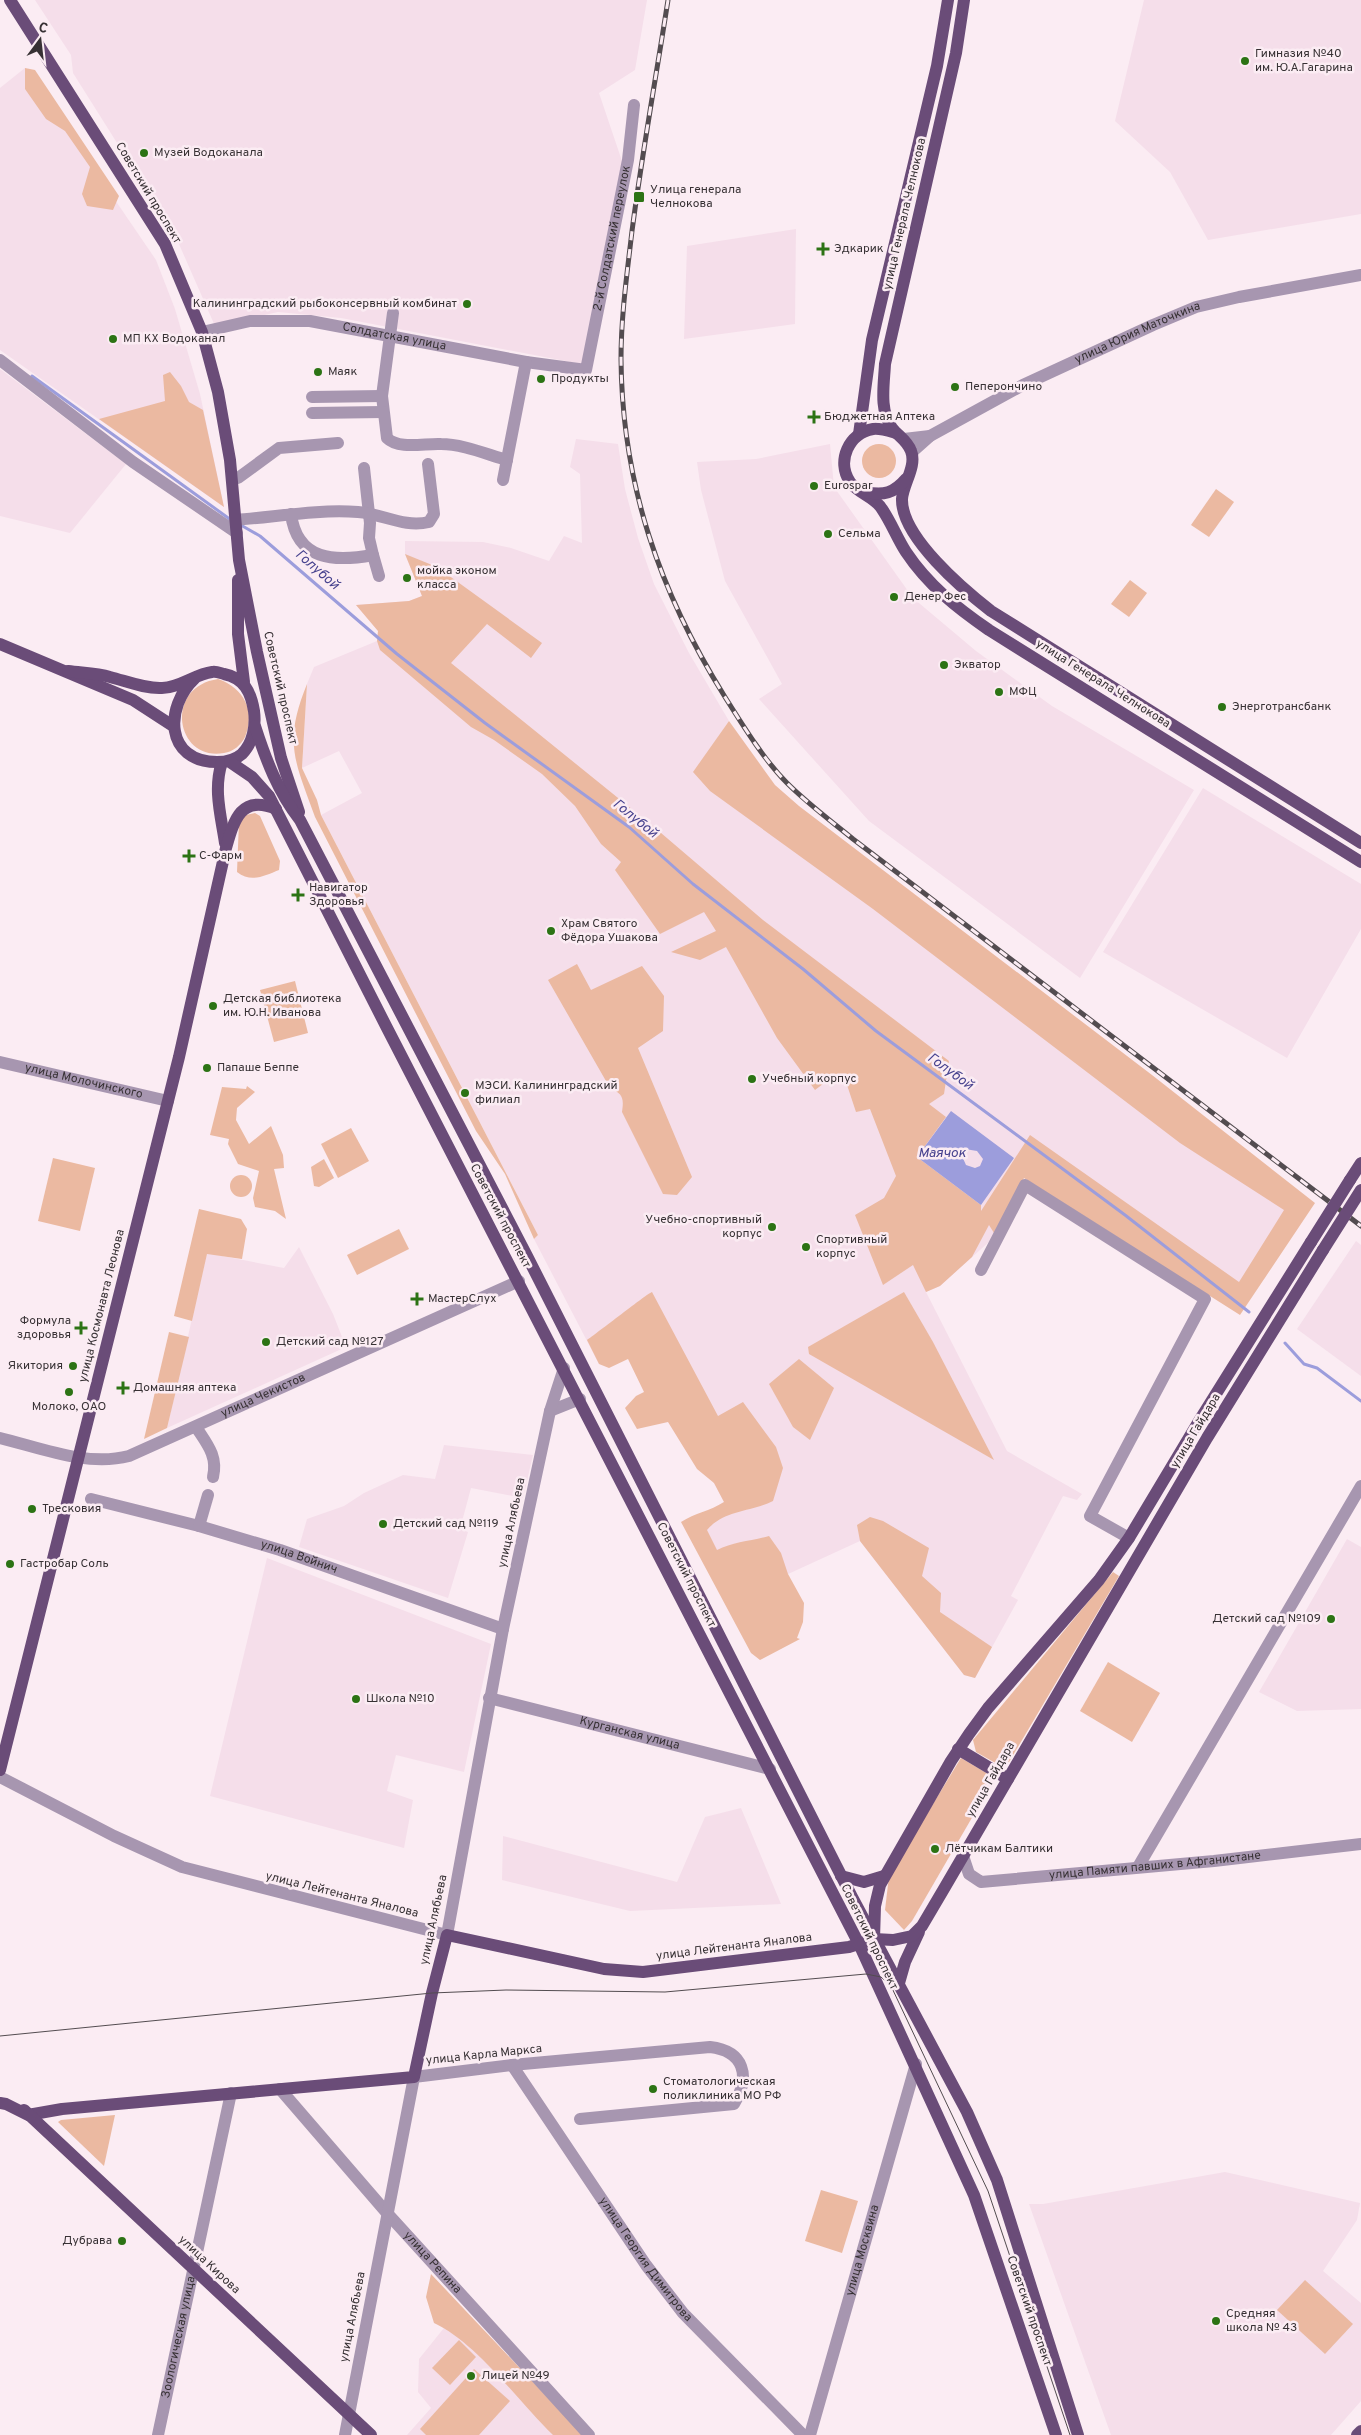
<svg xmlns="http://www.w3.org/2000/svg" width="1361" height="2435" viewBox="0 0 1361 2435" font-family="Overpass,sans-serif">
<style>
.built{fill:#f5deea}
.green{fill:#ebb9a1}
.water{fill:#9c9ddc;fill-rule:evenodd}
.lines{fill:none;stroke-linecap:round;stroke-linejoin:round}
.stream{stroke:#9c9ddc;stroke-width:3}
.minor{stroke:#a796b0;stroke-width:12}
.major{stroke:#6a4c78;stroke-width:12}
.tram{stroke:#534c50;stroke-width:1}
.rail-casing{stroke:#534c50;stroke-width:5}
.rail{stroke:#fbecf3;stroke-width:3;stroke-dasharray:9;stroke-linecap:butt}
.major-bridge{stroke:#6a4c78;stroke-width:12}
.poi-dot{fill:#2c7314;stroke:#fbecf3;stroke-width:2}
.labels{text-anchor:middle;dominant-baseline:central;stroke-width:5;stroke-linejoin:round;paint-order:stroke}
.poi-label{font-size:12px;fill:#373134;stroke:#fbecf3;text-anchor:start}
.street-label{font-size:12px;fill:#373134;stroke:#fbecf3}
.water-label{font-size:14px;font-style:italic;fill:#48438f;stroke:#fbecf3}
</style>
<rect width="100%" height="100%" fill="#fbecf3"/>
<g class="built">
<path d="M35 0H647L635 70 599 93 624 167 586 365 341 318 278 312 215 326 175 235 73 73 71 55Z"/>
<path d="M1144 0H1361V214L1208 240 1170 172 1115 121Z"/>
<path d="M25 68 156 260 175 309 200 394 224 507 0 350V88Z"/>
<path d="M796 229 795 324 684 339 687 246Z"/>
<path d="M0 369 126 464 70 533 0 516Z"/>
<path d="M576 439 618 444 625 489 638 538 654 584 689 653 729 721 703 759 1309 1207 1265 1278 1235 1311 1024 1178 990 1241 940 1286 926 1292 1007 1451 1082 1494 1077 1500 1063 1496 1011 1596 1018 1600 975 1678 964 1675 860 1541 729 1601 686 1524 724 1502 639 1341 599 1364 534 1239 538 1235 321 815 362 793 339 751 302 768 307 684 314 667 377 641 378 631 356 605 409 601 422 596 405 554V541L483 542 511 548 549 561 564 536 582 543 580 474 570 467Z"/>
<path d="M830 444 834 487 913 598 976 651 1052 706 1194 790 1080 978 869 821 759 699 782 684 725 581 701 490 697 462 756 459Z"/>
<path d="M1203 788 1361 884V929L1287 1058 1103 952Z"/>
<path d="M1356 1241 1361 1245V1376L1297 1329Z"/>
<path d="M299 1247 333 1314 346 1347 167 1428 207 1253 284 1268Z"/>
<path d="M444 1445 533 1455 523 1498 471 1488 460 1529 468 1532 448 1598 299 1547 307 1519 344 1506 364 1493 403 1475 435 1479Z"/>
<path d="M1347 1539 1361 1547V1709L1297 1711 1259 1692Z"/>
<path d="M267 1558 491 1644 464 1772 396 1755 387 1791 413 1800 404 1848 210 1796Z"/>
<path d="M741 1808 781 1904 630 1911 502 1880 503 1836 677 1882 705 1817Z"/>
<path d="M1225 2172 1360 2203 1357 2220 1323 2271 1361 2303V2401L1331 2435H1111L1029 2204H1043Z"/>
<path d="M460 2308 578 2435H407L431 2408 418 2392 419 2359Z"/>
</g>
<g class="green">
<path d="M25 68 35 70 119 196 113 210 87 206 82 194 90 167 65 131 46 119 25 89Z"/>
<path d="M170 372 181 386 189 402 203 410 224 507 99 419 165 401 163 375Z"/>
<circle cx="879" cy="461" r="17"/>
<path d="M1216 489 1234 502 1209 537 1191 525Z"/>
<path d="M405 554 437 567 542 643 531 658 487 624 451 663 654 827 763 920 949 1061 944 1094 929 1104 946 1117 917 1157 981 1205V1211L1030 1135 1239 1282 1284 1210 1180 1143 873 909 710 791 693 772 729 721 775 785 799 806 1152 1075 1315 1203 1240 1315 1024 1178 994 1233 989 1225 972 1257 940 1286 926 1292 913 1265 883 1285 855 1215 884 1198 896 1176 870 1109 856 1112 847 1085 835 1075 815 1090 777 1038 726 947 700 960 671 952 716 931 704 912 660 934 615 870 621 862 601 844 575 806 542 774 494 740 471 727 380 650 377 641 378 631 356 605 409 601 422 596Z"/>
<path d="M1130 580 1147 593 1129 617 1111 604Z"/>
<path d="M218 679C244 688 256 711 245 737 241 745 233 752 224 753 176 762 163 687 218 679Z"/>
<path d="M307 684 302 768 317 800 321 815 538 1235 534 1239 505 1174 476 1131 315 817C295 761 283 743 307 684Z"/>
<path d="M255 813 260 816 280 861 279 870C264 876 251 883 237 872L239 821 246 815Z"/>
<path d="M577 964 591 990 642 966 664 996 663 1031 638 1048 692 1177 677 1195 663 1194 622 1112C624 1098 623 1094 610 1088L548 980Z"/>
<path d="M295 981 308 1033 274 1042 260 990Z"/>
<path d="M247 1086 255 1092 237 1108 236 1120 249 1144 271 1126 283 1155 284 1168 274 1169 286 1219 275 1211 255 1207 253 1198 259 1171 238 1164 228 1144 229 1139 210 1135 222 1087 246 1089Z"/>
<path d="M351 1128 369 1161 338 1178 321 1144Z"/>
<path d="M53 1158 95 1168 80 1231 38 1221Z"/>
<path d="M324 1159 334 1178 319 1187 314 1186 311 1167Z"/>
<circle cx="241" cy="1186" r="11"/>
<path d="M199 1209 241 1219 247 1229 242 1259 207 1254 192 1321 174 1316Z"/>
<path d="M399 1229 409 1249 357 1275 347 1255Z"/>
<path d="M652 1292 718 1416 743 1402 776 1447 783 1468 773 1501C751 1512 724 1510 707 1530L717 1550C733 1542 751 1541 769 1536L781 1553 788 1574 804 1603 803 1622 797 1638 800 1639 760 1660 751 1653 681 1522C695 1513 710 1511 724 1502L714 1483 697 1469 668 1422 637 1429 625 1408 636 1396 644 1392 628 1359 609 1368 599 1364 587 1340C596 1334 648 1293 652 1292Z"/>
<path d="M904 1292 933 1342 994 1460 809 1354 808 1347Z"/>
<path d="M169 1332 189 1337 167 1428 144 1439Z"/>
<path d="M799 1359 834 1388 810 1440 793 1427 769 1384Z"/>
<path d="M870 1517 883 1521 929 1548 922 1576 941 1593 940 1612 992 1647 975 1678 964 1675 860 1541 857 1525Z"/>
<path d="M1113 1572 1119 1576 1009 1762 999 1765 976 1752 973 1740Z"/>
<path d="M1108 1662 1160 1693 1132 1742 1080 1711Z"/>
<path d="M961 1758 995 1778 912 1921 904 1930 885 1910 889 1876Z"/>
<path d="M115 2115 104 2166 58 2122 61 2120Z"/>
<path d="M821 2190 858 2201 842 2253 805 2241Z"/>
<path d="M431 2274 583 2435H553C518 2401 477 2343 434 2323L426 2297Z"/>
<path d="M1305 2280 1353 2324 1325 2354 1277 2310Z"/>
<path d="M459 2340 476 2357 450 2385 432 2368Z"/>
<path d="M474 2369 510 2401 479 2435H426L420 2429Z"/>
</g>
<path class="water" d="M951 1111 1014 1158 981 1205 917 1157ZM965 1149 977 1151 983 1159 980 1166 975 1168 966 1165 961 1154Z"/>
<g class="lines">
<g class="stream">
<path d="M32 376 231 520"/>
<path d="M239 524 260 536 397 654 485 723 629 827 693 884 803 969 876 1031 1125 1215 1249 1312"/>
<path d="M1285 1343 1304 1364 1317 1368 1361 1401"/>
</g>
<g class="minor">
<path d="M393 313 382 396 387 438C399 450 425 443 441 444 462 444 486 454 507 460"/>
<path id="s1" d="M202 332 250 321H310L526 362 586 370 628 160 634 105"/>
<path d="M0 360 133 462 237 533"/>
<path d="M312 397 382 396"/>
<path d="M312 413 383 412"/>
<path d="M904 439 930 436"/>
<path id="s2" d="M912 452 930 436 1023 385 1153 325 1196 307 1239 297 1361 275"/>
<path d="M364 468 370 523 369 538 373 555"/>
<path d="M232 478H238L279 448 338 443"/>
<path d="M503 480 526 362"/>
<path d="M291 514C297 561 335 562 373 555L379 576"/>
<path d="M235 520C276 517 317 509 358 512 383 514 404 528 429 522L434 514 428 464"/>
<path id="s3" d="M0 1062 168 1101"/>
<path d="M981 1270 1025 1185 1205 1299 1090 1516 1129 1538"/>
<path d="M550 1411 580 1399"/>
<path d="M196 1427C207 1444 218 1456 213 1477"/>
<path id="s4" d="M0 1438C41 1448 87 1467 129 1456L519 1281"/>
<path id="s5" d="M91 1499 199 1526 280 1550 503 1629"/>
<path d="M199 1526 208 1495"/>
<path id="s6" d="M489 1698 770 1769"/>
<path d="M0 1777 114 1836 182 1867 447 1935 503 1629 550 1411 564 1368"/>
<path id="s7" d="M963 1856 969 1874 981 1882 1214 1861 1361 1844"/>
<path d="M1138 1867 1361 1486"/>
<path id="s8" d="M512 2065 646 2265 683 2313 803 2435"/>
<path id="s9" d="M280 2089 387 2213 589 2435"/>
<path id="s10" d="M158 2435 231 2093"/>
<path d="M345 2435 414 2077 512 2065 710 2047C744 2051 751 2076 734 2104L580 2119"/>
<path id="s11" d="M810 2435 916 2064"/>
</g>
<g class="major">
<path d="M10 0 165 244 202 332 218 392 230 460 239 560 257 652 281 758 299 812"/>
<path d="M964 0 956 53 885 364C884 385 879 410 892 428 898 436 907 440 911 451 917 466 903 484 902 499 901 537 964 590 991 611L1361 843"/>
<path d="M896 433C889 431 880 428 873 429 849 433 836 461 850 482 857 493 875 497 882 509 891 522 897 538 906 552 928 585 957 608 989 630L1361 862"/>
<path d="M859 434 872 340 937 66 948 0"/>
<path d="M865 492C884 496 894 493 906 479"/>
<path d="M238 580V634L244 682"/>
<path d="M0 644 133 700 173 726"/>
<path d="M68 671C82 673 96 673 110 677 126 681 145 689 162 688 180 688 195 674 212 672 216 671 220 673 224 674 244 678 251 692 254 711 256 726 253 743 242 754 235 760 227 762 217 762 165 762 164 707 195 678"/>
<path d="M255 726C266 760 278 792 300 820L527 1256 852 1897 967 2112 997 2180 1078 2435"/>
<path d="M222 762C213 789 221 816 225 843"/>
<path d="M230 762 252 777 269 796 386 1026 859 1944 974 2195 1056 2435"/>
<path d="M1350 1180 1361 1163"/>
<path d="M958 1749 1008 1779"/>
<path d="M0 1770 179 1057 226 848C234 820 241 794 276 809"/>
<path d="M841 1876 864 1882 884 1876"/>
<path d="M874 1939 875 1906 880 1885 951 1761 969 1734 988 1708 1099 1580 1129 1538 1199 1421 1311 1242"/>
<path d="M899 1983 905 1962 919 1932"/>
<path d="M0 2103 6 2104 28 2115 62 2109 414 2077 432 1993 447 1935 604 1969 643 1972 849 1947 874 1939 893 1940 912 1936 922 1926 945 1887 1207 1438 1323 1250"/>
<path d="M24 2110 371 2435"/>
<path d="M1357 2435 1361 2431"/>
</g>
<path class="tram" d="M0 2036 432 1993 506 1990 665 1992 866 1974 881 1977 891 1986 988 2191 1070 2435"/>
<g class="rail-casing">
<path id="rail" d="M668 0C656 77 642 154 632 231 627 274 621 316 621 359 622 484 660 593 725 697 742 724 764 760 787 783 807 803 831 821 853 839L1361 1226"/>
</g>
<use href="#rail" class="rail"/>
<g class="major-bridge">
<path d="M1311 1242 1350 1180"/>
<path d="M1323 1250 1361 1190"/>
</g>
</g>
<g class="poi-dot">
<circle cx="1245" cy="61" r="5"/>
<circle cx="144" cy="153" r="5"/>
<rect x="633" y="191" width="12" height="12" rx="2.5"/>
<path d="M820.5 241.5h5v5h5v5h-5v5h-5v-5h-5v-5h5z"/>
<circle cx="467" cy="304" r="5"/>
<circle cx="113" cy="339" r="5"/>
<circle cx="318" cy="372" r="5"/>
<circle cx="541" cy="379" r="5"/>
<circle cx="955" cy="387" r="5"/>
<path d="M811.5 409.5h5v5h5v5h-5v5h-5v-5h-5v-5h5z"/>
<circle cx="814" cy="486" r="5"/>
<circle cx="828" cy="534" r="5"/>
<circle cx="407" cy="578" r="5"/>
<circle cx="894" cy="597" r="5"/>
<circle cx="944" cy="665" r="5"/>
<circle cx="999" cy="692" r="5"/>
<circle cx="1222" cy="707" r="5"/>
<path d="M186.5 848.5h5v5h5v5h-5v5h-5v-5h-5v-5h5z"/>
<path d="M295.5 887.5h5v5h5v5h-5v5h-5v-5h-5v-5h5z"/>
<circle cx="551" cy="931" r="5"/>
<circle cx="213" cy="1006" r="5"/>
<circle cx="207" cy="1068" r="5"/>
<circle cx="752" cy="1079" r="5"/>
<circle cx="465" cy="1093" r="5"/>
<circle cx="772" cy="1227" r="5"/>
<circle cx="806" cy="1247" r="5"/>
<path d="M414.5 1291.5h5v5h5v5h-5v5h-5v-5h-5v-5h5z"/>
<path d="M78.5 1320.5h5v5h5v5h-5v5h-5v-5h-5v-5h5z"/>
<circle cx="266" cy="1342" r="5"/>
<circle cx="73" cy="1366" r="5"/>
<path d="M120.5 1380.5h5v5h5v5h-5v5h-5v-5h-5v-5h5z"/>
<circle cx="69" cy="1392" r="5"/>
<circle cx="32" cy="1509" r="5"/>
<circle cx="383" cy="1524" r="5"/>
<circle cx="10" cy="1564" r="5"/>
<circle cx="1331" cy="1619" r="5"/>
<circle cx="356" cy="1699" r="5"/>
<circle cx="935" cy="1849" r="5"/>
<circle cx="653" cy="2089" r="5"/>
<circle cx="122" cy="2241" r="5"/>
<circle cx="1216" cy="2321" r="5"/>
<circle cx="471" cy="2376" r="5"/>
</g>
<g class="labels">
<g class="poi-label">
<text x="1255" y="54">Гимназия №40<tspan x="1255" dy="14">им. Ю.А.Гагарина</tspan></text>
<text x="154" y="153">Музей Водоканала</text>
<text x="650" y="190">Улица генерала<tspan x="650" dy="14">Челнокова</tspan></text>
<text x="834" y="249">Эдкарик</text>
<text x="457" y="304" text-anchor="end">Калининградский рыбоконсервный комбинат</text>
<text x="123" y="339">МП КХ Водоканал</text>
<text x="328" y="372">Маяк</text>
<text x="551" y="379">Продукты</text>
<text x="965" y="387">Пеперончино</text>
<text x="824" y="417">Бюджетная Аптека</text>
<text x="824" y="486">Eurospar</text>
<text x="838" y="534">Сельма</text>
<text x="417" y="571">мойка эконом<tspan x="417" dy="14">класса</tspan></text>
<text x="904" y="597">Денер Фес</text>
<text x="954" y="665">Экватор</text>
<text x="1009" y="692">МФЦ</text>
<text x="1232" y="707">Энерготрансбанк</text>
<text x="199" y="856">С-Фарм</text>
<text x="309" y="888">Навигатор<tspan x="309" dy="14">Здоровья</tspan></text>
<text x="561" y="924">Храм Святого<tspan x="561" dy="14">Фёдора Ушакова</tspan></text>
<text x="223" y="999">Детская библиотека<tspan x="223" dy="14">им. Ю.Н. Иванова</tspan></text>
<text x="217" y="1068">Папаше Беппе</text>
<text x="762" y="1079">Учебный корпус</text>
<text x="475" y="1086">МЭСИ. Калининградский<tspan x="475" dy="14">филиал</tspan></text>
<text x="762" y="1220" text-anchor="end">Учебно-спортивный<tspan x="762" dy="14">корпус</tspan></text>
<text x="816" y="1240">Спортивный<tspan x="816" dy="14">корпус</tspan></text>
<text x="428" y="1299">МастерСлух</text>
<text x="71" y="1321" text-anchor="end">Формула<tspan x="71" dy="14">здоровья</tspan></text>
<text x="276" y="1342">Детский сад №127</text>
<text x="63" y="1366" text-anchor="end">Якитория</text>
<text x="133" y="1388">Домашняя аптека</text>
<text x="69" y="1407" text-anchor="middle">Молоко, ОАО</text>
<text x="42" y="1509">Тресковия</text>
<text x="393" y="1524">Детский сад №119</text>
<text x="20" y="1564">Гастробар Соль</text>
<text x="1321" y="1619" text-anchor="end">Детский сад №109</text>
<text x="366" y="1699">Школа №10</text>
<text x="945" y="1849">Лётчикам Балтики</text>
<text x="663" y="2082">Стоматологическая<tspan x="663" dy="14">поликлиника МО РФ</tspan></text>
<text x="112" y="2241" text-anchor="end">Дубрава</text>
<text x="1226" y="2314">Средняя<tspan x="1226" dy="14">школа № 43</tspan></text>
<text x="481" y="2376">Лицей №49</text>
</g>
<g class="street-label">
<text transform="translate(148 193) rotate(59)">Советский проспект</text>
<text transform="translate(905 214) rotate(-77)">улица Генерала Челнокова</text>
<text stroke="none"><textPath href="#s1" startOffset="524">2-й Солдатский переулок</textPath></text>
<text stroke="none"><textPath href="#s2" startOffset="256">улица Юрия Маточкина</textPath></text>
<text stroke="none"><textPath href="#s1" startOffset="195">Солдатская улица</textPath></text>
<text transform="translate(1103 684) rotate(32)">улица Генерала Челнокова</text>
<text transform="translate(280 688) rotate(77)">Советский проспект</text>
<text stroke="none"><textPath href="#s3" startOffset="86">улица Молочинского</textPath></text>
<text transform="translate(500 1216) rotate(62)">Советский проспект</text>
<text transform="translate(102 1306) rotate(-76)">улица Космонавта Леонова</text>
<text stroke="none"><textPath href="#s4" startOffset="279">улица Чекистов</textPath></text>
<text transform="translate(1196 1431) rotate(-59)">улица Гайдара</text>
<text transform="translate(512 1523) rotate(-78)">улица Алябьева</text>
<text stroke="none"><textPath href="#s5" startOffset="216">улица Войнич</textPath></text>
<text transform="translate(686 1575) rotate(63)">Советский проспект</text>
<text stroke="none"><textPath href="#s6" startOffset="145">Курганская улица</textPath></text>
<text transform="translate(991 1780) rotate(-60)">улица Гайдара</text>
<text stroke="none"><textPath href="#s7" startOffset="208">улица Памяти павших в Афганистане</textPath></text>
<text transform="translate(342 1895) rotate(14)">улица Лейтенанта Яналова</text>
<text transform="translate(434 1920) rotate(-78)">улица Алябьева</text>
<text transform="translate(869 1937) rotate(64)">Советский проспект</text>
<text transform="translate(734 1947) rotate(-7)">улица Лейтенанта Яналова</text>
<text transform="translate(484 2055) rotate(-6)">улица Карла Маркса</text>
<text stroke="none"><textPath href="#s11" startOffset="192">улица Москвина</textPath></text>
<text stroke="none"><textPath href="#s8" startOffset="236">улица Георгия Димитрова</textPath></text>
<text stroke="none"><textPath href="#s9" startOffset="231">улица Репина</textPath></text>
<text transform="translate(209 2265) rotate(43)">улица Кирова</text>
<text transform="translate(1029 2311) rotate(71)">Советский проспект</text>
<text transform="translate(353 2317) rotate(-79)">улица Алябьева</text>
<text stroke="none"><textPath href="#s10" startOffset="100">Зоологическая улица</textPath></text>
</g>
<g class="water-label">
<text transform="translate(317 570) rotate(41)">Голубой</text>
<text transform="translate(635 819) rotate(39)">Голубой</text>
<text transform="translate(950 1072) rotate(36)">Голубой</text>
<text x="942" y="1153">Маячок</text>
</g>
</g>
<g transform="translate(40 40) rotate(15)" stroke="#fbecf3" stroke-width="4" paint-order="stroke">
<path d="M0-4L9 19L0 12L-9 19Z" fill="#373134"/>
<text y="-8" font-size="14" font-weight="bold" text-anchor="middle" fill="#373134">С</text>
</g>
</svg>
